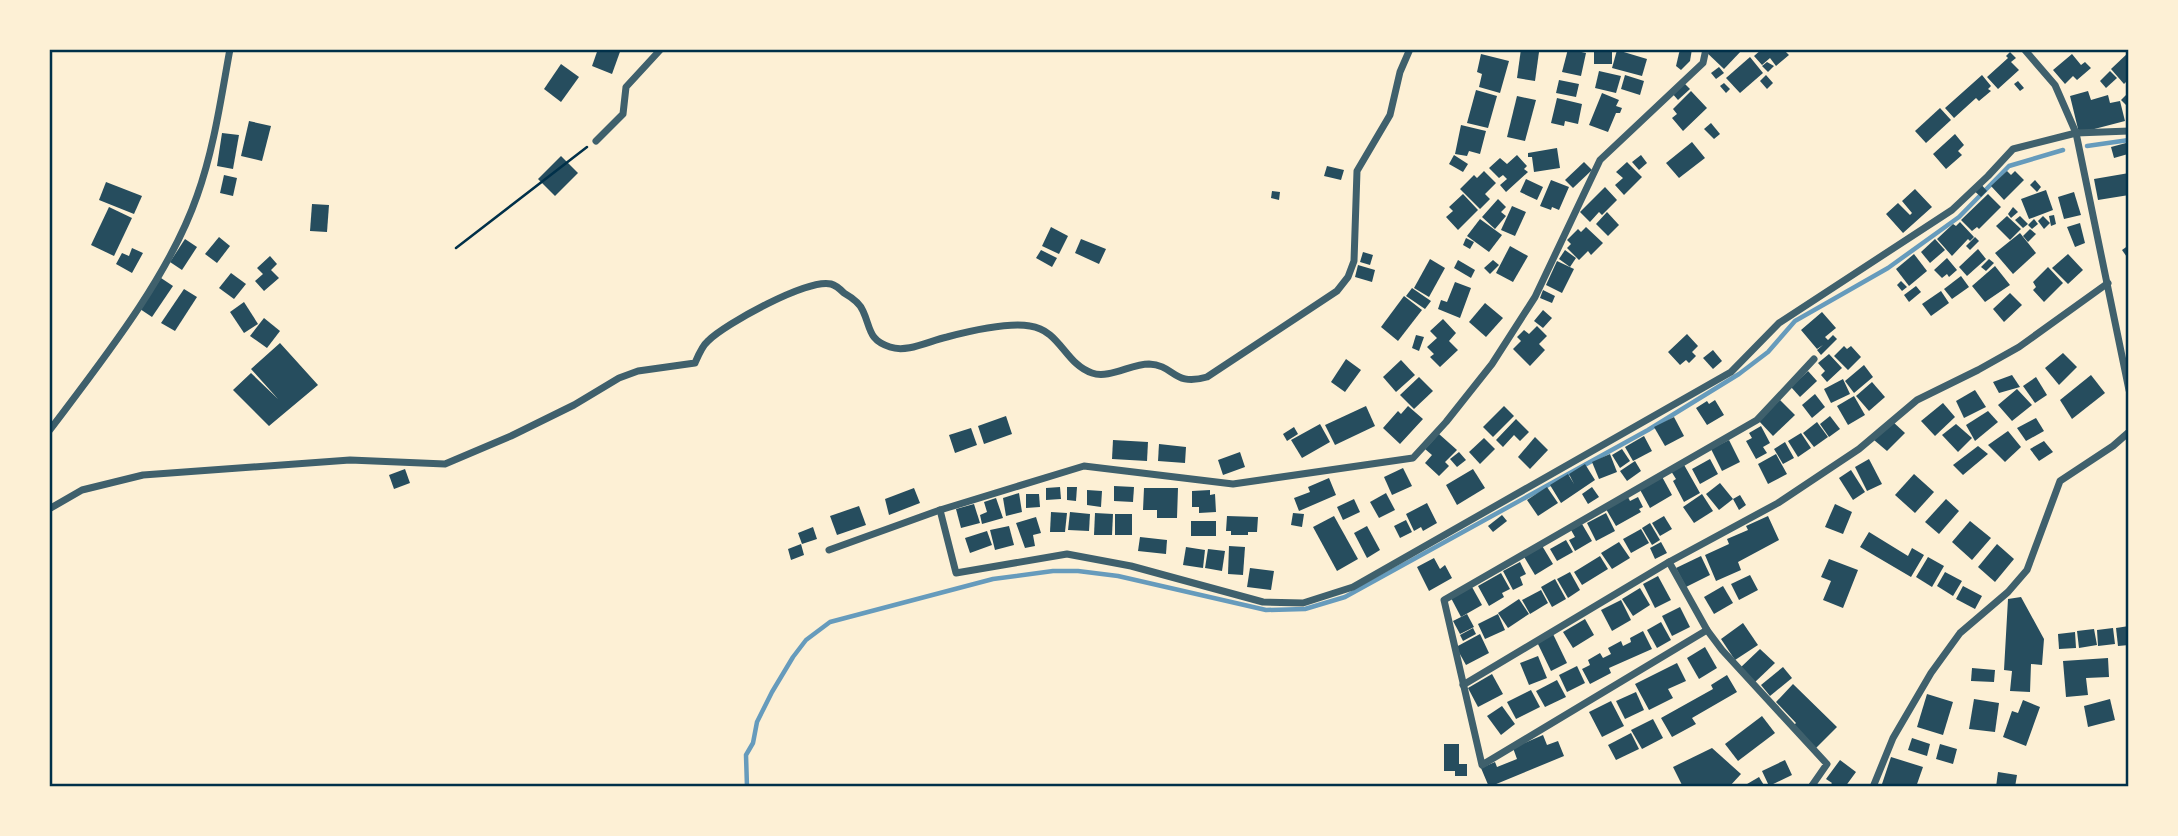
<svg xmlns="http://www.w3.org/2000/svg" width="2178" height="836" viewBox="0 0 2178 836" font-family="Figtree,sans-serif">
<style>
.lines{fill:none;stroke-linecap:round;stroke-linejoin:round}
.stream{stroke:#669bbc;stroke-width:4.5}
.building{fill:#264d5e}
.path{stroke:#003049;stroke-width:2.5}
.minor{stroke:#3f606c;stroke-width:7}
.neatline{fill:none;stroke:#003049;stroke-width:2.5}
</style>
<rect width="100%" height="100%" fill="#fdf0d5"/>
<g class="lines">
<g class="stream">
<path d="M2087 146 2129 140"/>
<path d="M747 787 746 755 753 743 757 722 772 692 793 657 806 640 830 622 993 579 1053 571H1078L1118 576 1266 610 1305 609 1345 597 1648 430 1739 374 1768 352 1795 321 1888 268 1959 217 2009 166 2063 150"/>
</g>
</g>
<g class="building">
<path d="M598 49H621L612 74 592 66Z"/>
<path d="M1521 49 1539 52 1535 81 1517 78Z"/>
<path d="M1568 49 1586 53 1581 76 1562 72Z"/>
<rect x="1594" y="49" width="18" height="15"/>
<path d="M1680 49H1692L1690 61 1681 70 1676 66Z"/>
<path d="M1703 49H1743L1724 69Z"/>
<path d="M1762 49H1783L1789 55 1776 66 1770 58 1762 65 1754 56Z"/>
<path d="M1617 50 1647 59 1642 76 1612 68Z"/>
<path d="M2010 52 2016 58 2011 62 2019 70 1998 89 1987 77 2008 58 2006 56Z"/>
<path d="M2129 52V79L2124 84 2111 69Z"/>
<path d="M1481 54 1509 61 1500 93 1479 87 1482 74 1477 72Z"/>
<path d="M2072 54 2081 65 2085 62 2091 68 2077 80 2073 76 2065 84 2053 70Z"/>
<path d="M1750 57 1763 73 1740 93 1726 78Z"/>
<path d="M1767 62 1774 66 1768 72 1762 66Z"/>
<path d="M561 64 579 77 561 102 544 89Z"/>
<path d="M1719 67 1724 73 1716 79 1711 73Z"/>
<path d="M1599 71 1621 76 1616 93 1595 88Z"/>
<path d="M2110 71 2117 78 2106 88 2100 81Z"/>
<path d="M1625 75 1644 81 1640 95 1621 89Z"/>
<path d="M1766 75 1773 83 1767 89 1760 81Z"/>
<path d="M1982 75 1991 86 1988 89 1991 91 1979 101 1976 98 1954 118 1945 108Z"/>
<path d="M1559 80 1579 84 1576 97 1556 93Z"/>
<path d="M1682 81 1690 89 1678 100 1671 92Z"/>
<path d="M2018 81 2024 88 2020 91 2014 84Z"/>
<path d="M1724 83 1730 89 1726 93 1720 86Z"/>
<path d="M1476 90 1497 96 1488 128 1467 123Z"/>
<path d="M1691 91 1707 108 1683 131 1672 118 1677 114 1673 109Z"/>
<path d="M2088 91 2091 100 2108 95 2110 103 2120 101 2125 121 2079 133 2070 96Z"/>
<path d="M2129 92V108L2121 100Z"/>
<path d="M1602 93 1619 100 1616 106 1622 108 1620 113H1616L1608 132 1589 125Z"/>
<path d="M1517 96 1536 100 1525 141 1507 137Z"/>
<path d="M1557 98 1582 104 1578 124 1565 121 1564 126 1551 123Z"/>
<path d="M1940 108 1951 120 1926 143 1915 131Z"/>
<path d="M249 121 271 126 262 161 241 156Z"/>
<path d="M1711 123 1720 134 1714 139 1704 129Z"/>
<path d="M1461 125 1486 131 1480 154 1469 151 1467 156 1455 154Z"/>
<path d="M222 133 239 135 233 169 217 166Z"/>
<path d="M1955 134 1964 145 1958 151 1962 155 1946 169 1933 154Z"/>
<path d="M1692 142 1705 158 1679 178 1666 163Z"/>
<path d="M2126 143 2128 154 2114 158 2111 147Z"/>
<path d="M1557 148 1560 168 1534 172 1532 157H1528V153Z"/>
<path d="M1454 155 1468 164 1463 172 1449 164Z"/>
<path d="M1517 155 1527 166 1524 169 1528 172 1506 192 1500 185 1507 179 1503 175 1499 178 1489 168 1500 158 1507 164Z"/>
<path d="M1641 155 1647 163 1639 170 1632 162Z"/>
<path d="M561 156 578 173 555 196 538 179Z"/>
<path d="M1584 162 1592 170 1573 188 1565 180Z"/>
<path d="M1627 162 1642 177 1624 195 1615 185 1623 178 1616 172Z"/>
<path d="M1327 166 1344 170 1341 180 1324 176Z"/>
<path d="M1484 171 1496 183 1485 194 1490 199 1480 209 1460 189 1474 175 1477 178Z"/>
<path d="M2007 171 2011 175 2015 171 2024 180 2004 200 1991 186Z"/>
<path d="M2129 173V195L2098 200 2094 179Z"/>
<path d="M224 175 237 178 233 196 220 193Z"/>
<path d="M1526 179 1543 187 1537 200 1520 192Z"/>
<path d="M1551 180 1569 187 1559 210 1552 207 1551 210 1540 206Z"/>
<path d="M2035 180 2041 187 2037 192 2030 185Z"/>
<path d="M106 182 142 196 134 214 99 200Z"/>
<path d="M1979 182 1987 191 1981 197 1972 189Z"/>
<path d="M1605 187 1617 200 1602 215 1599 212 1590 222 1580 212Z"/>
<path d="M1915 189 1932 207 1903 233 1886 214 1898 203 1910 215 1912 213 1902 201Z"/>
<path d="M2046 190 2053 210 2029 219 2021 199Z"/>
<path d="M1272 191 1280 192 1279 200 1271 198Z"/>
<path d="M2074 192 2081 215 2064 219 2058 197Z"/>
<path d="M1463 194 1478 210 1458 230 1446 217 1453 211 1449 207Z"/>
<path d="M1988 194 2001 207 1979 229 1977 227 1972 231 1961 220Z"/>
<path d="M1498 199 1506 207 1501 212 1506 216 1495 229 1482 217Z"/>
<path d="M312 204 329 205 327 232 310 231Z"/>
<path d="M1512 206 1526 212 1515 236 1501 230Z"/>
<path d="M109 207 132 218 114 256 91 245Z"/>
<path d="M2013 207 2018 212 2011 218 2008 214Z"/>
<path d="M1607 212 1619 225 1608 236 1596 224Z"/>
<path d="M2054 215 2056 224 2051 226 2049 216Z"/>
<path d="M2007 216 2021 229 2010 240 1996 226Z"/>
<path d="M2020 216 2028 224 2023 228 2015 220Z"/>
<path d="M2043 216 2050 223 2044 229 2038 221Z"/>
<path d="M1480 219 1502 235 1489 252 1467 236Z"/>
<path d="M2034 219 2038 224 2032 229 2028 225Z"/>
<path d="M1960 222 1974 237 1970 241 1968 239 1952 256 1937 239 1953 224 1956 226Z"/>
<path d="M2080 223 2085 243 2075 247 2067 227Z"/>
<path d="M1051 227 1068 236 1059 254 1042 246Z"/>
<path d="M1586 227 1603 243 1591 255 1588 251 1579 260 1567 248 1571 244 1567 240 1578 229 1581 232Z"/>
<path d="M2030 229 2036 234 2028 242 2023 236Z"/>
<path d="M2020 233 2036 253 2013 274 1995 253Z"/>
<path d="M219 237 230 246 217 263 205 254Z"/>
<path d="M1975 237 1979 241 1970 250 1966 246Z"/>
<path d="M1466 238 1474 242 1470 249 1463 245Z"/>
<path d="M185 239 197 247 182 270 170 262Z"/>
<path d="M1081 239 1106 249 1099 264 1075 253Z"/>
<path d="M1935 239 1945 250 1930 263 1921 252Z"/>
<path d="M2129 245V260L2122 250Z"/>
<path d="M1510 246 1528 256 1513 282 1496 273Z"/>
<path d="M132 248 143 253 132 273 116 264 122 253 129 256Z"/>
<path d="M1978 249 1986 259 1967 276 1959 267Z"/>
<path d="M1041 250 1057 258 1052 267 1036 258Z"/>
<path d="M1565 250 1576 258 1570 267 1559 259Z"/>
<path d="M1363 252 1373 255 1370 265 1360 262Z"/>
<path d="M1914 254 1927 271 1909 286 1896 269Z"/>
<path d="M2068 254 2083 270 2068 284 2052 268Z"/>
<path d="M270 256 277 264 271 270 279 278 264 291 255 281 263 274 257 268Z"/>
<path d="M1947 258 1957 270 1949 277 1947 274 1942 278 1934 270Z"/>
<path d="M1430 259 1445 268 1429 297 1414 288Z"/>
<path d="M1989 259 1994 263 1986 271 1981 267Z"/>
<path d="M1458 260 1475 270 1471 278 1454 268Z"/>
<path d="M1493 260 1499 265 1490 274 1484 268Z"/>
<path d="M1557 261 1574 269 1562 293 1546 285Z"/>
<path d="M1358 265 1375 270 1372 282 1355 277Z"/>
<path d="M1995 266 2010 285 1985 302 1972 286Z"/>
<path d="M2048 267 2063 283 2044 302 2033 290 2036 287 2033 282Z"/>
<path d="M231 273 246 284 234 299 219 288Z"/>
<path d="M1961 276 1969 287 1952 299 1944 289Z"/>
<path d="M161 278 173 286 152 317 140 309Z"/>
<path d="M1901 281 1907 287 1902 291 1897 285Z"/>
<path d="M1455 282 1471 288 1460 318 1438 309 1441 300 1447 302Z"/>
<path d="M1916 286 1921 292 1909 302 1904 295Z"/>
<path d="M1412 288 1431 301 1425 309 1406 296Z"/>
<path d="M184 289 197 297 175 331 161 323Z"/>
<path d="M1543 290 1555 296 1552 303 1540 298Z"/>
<path d="M1941 291 1949 303 1931 316 1922 304Z"/>
<path d="M2010 293 2022 305 2004 322 1993 309Z"/>
<path d="M1404 296 1422 310 1398 341 1381 327Z"/>
<path d="M244 302 258 324 244 333 230 312Z"/>
<path d="M1485 303 1503 318 1486 337 1469 322Z"/>
<path d="M1543 310 1552 318 1543 328 1534 321Z"/>
<path d="M1822 312 1836 328 1825 337 1828 340 1833 335 1837 339 1821 355 1817 350 1823 345 1817 349 1801 330Z"/>
<path d="M264 318 280 331 267 348 250 336Z"/>
<path d="M1443 319 1456 333 1449 341 1458 350 1440 367 1430 357 1434 354 1427 347 1437 338 1430 331Z"/>
<path d="M1537 326 1547 336 1539 344 1545 350 1530 366 1513 349 1521 341 1517 337 1524 330 1529 334Z"/>
<path d="M1687 334 1698 346 1692 352 1696 356 1689 363 1686 360 1680 365 1668 352Z"/>
<path d="M1416 335 1424 337 1419 351 1412 348Z"/>
<path d="M280 343 318 385 269 426 233 390 251 373 278 399 251 369Z"/>
<path d="M1844 346 1847 349 1851 346 1861 357 1848 370 1834 356Z"/>
<path d="M1713 350 1722 361 1713 369 1703 358Z"/>
<path d="M2063 353 2077 367 2059 385 2045 368Z"/>
<path d="M1829 354 1842 368 1827 382 1821 375 1825 371 1818 363Z"/>
<path d="M1346 359 1361 370 1345 392 1331 382Z"/>
<path d="M1401 360 1415 375 1396 392 1383 377Z"/>
<path d="M1864 365 1873 377 1854 393 1845 381Z"/>
<path d="M1808 371 1817 381 1800 397 1791 387Z"/>
<path d="M2012 375 2020 387 1999 393 1993 382Z"/>
<path d="M2091 375 2105 393 2072 419 2060 400Z"/>
<path d="M1419 377 1433 391 1414 409 1400 395Z"/>
<path d="M2036 377 2047 395 2035 403 2023 386Z"/>
<path d="M1843 379 1850 394 1831 403 1824 389Z"/>
<path d="M1872 382 1885 397 1869 411 1856 396Z"/>
<path d="M2017 389 2032 405 2012 421 1998 405Z"/>
<path d="M1975 390 1986 407 1964 418 1956 401Z"/>
<path d="M1815 394 1825 407 1812 418 1802 405Z"/>
<path d="M1854 396 1865 415 1848 425 1837 406Z"/>
<path d="M1715 400 1724 415 1707 425 1696 408 1707 401 1709 404Z"/>
<path d="M1780 400 1795 415 1773 436 1758 420Z"/>
<path d="M1943 403 1955 417 1935 436 1921 421Z"/>
<path d="M1366 406 1375 426 1335 445 1325 425Z"/>
<path d="M1408 406 1423 419 1400 444 1383 428 1398 411 1401 414Z"/>
<path d="M1504 406 1514 416 1493 437 1483 427Z"/>
<path d="M1988 411 1998 422 1975 441 1966 425Z"/>
<path d="M1006 416 1012 434 984 444 978 426Z"/>
<path d="M1830 416 1840 429 1829 437 1820 424Z"/>
<path d="M1674 417 1684 436 1665 446 1654 427Z"/>
<path d="M2036 418 2044 431 2026 441 2017 428Z"/>
<path d="M1516 419 1529 432 1520 441 1514 435 1503 447 1496 440Z"/>
<path d="M1892 421 1905 433 1887 451 1874 440Z"/>
<path d="M1817 422 1828 437 1814 447 1803 433Z"/>
<path d="M1320 424 1330 442 1302 458 1291 440Z"/>
<path d="M1956 424 1972 438 1958 452 1942 435Z"/>
<path d="M1761 426 1770 443 1763 447 1767 453 1756 459 1746 441 1752 438 1749 433Z"/>
<path d="M1294 427 1298 434 1287 441 1283 434Z"/>
<path d="M971 428 977 445 955 453 949 435Z"/>
<path d="M2008 431 2021 447 2005 462 1988 445Z"/>
<path d="M1801 433 1811 448 1798 457 1788 441Z"/>
<path d="M1439 434 1457 450 1445 462 1449 466 1439 476 1425 463 1432 455 1425 449Z"/>
<path d="M1644 436 1652 451 1633 461 1625 447Z"/>
<path d="M1535 437 1548 450 1530 469 1518 457Z"/>
<path d="M1484 438 1495 449 1480 464 1469 452Z"/>
<path d="M1113 440 1148 442 1147 461 1112 459Z"/>
<path d="M1729 440 1740 462 1722 471 1711 449Z"/>
<path d="M2044 441 2053 452 2039 461 2030 449Z"/>
<path d="M1785 442 1794 458 1783 464 1774 449Z"/>
<path d="M1159 444 1186 447 1185 463 1158 461Z"/>
<path d="M1978 446 1988 454 1963 475 1953 465Z"/>
<path d="M1622 449 1630 461 1620 468 1612 455Z"/>
<path d="M1240 452 1245 467 1223 475 1218 460Z"/>
<path d="M1459 452 1466 460 1457 467 1450 459Z"/>
<path d="M1610 454 1617 472 1599 479 1592 462Z"/>
<path d="M1776 454 1787 474 1768 484 1758 464Z"/>
<path d="M1710 459 1718 474 1700 484 1692 469Z"/>
<path d="M1869 459 1882 484 1867 491 1855 467Z"/>
<path d="M1635 461 1641 471 1627 481 1620 471Z"/>
<path d="M1683 463 1700 493 1684 502 1673 481 1676 479 1671 471Z"/>
<path d="M1585 464 1595 480 1561 503 1550 485 1568 474 1574 484 1569 474Z"/>
<path d="M1403 468 1412 486 1392 495 1384 477Z"/>
<path d="M405 469 410 483 394 489 389 475Z"/>
<path d="M1473 469 1485 488 1457 505 1446 485Z"/>
<path d="M1851 470 1865 492 1853 500 1839 478Z"/>
<path d="M1660 473 1672 495 1650 508 1638 486Z"/>
<path d="M1914 474 1934 492 1915 513 1895 495Z"/>
<path d="M1329 478 1336 495 1299 511 1294 498 1310 492 1308 487Z"/>
<path d="M1720 483 1733 499 1719 510 1706 494Z"/>
<path d="M1114 486 1134 487 1133 502 1114 501Z"/>
<path d="M1060 487 1061 499 1046 500V488Z"/>
<path d="M1067 487H1077L1076 501 1067 500Z"/>
<path d="M1547 487 1558 503 1538 516 1527 500Z"/>
<path d="M1592 487 1599 497 1588 504 1582 494Z"/>
<path d="M914 488 920 503 889 515 885 499Z"/>
<path d="M1144 488H1178L1177 518H1157V510H1143Z"/>
<path d="M1087 490 1102 491 1101 507 1087 505Z"/>
<path d="M1210 490V495L1215 494 1216 512 1199 513V507H1192V491Z"/>
<path d="M1019 493 1022 512 1006 516 1003 498Z"/>
<path d="M1386 493 1395 510 1379 518 1370 502Z"/>
<path d="M1026 494H1039L1040 507 1026 508Z"/>
<path d="M1702 494 1713 511 1694 523 1683 507Z"/>
<path d="M1740 495 1746 505 1739 510 1733 499Z"/>
<path d="M1628 497 1630 501 1638 497 1643 507 1639 509 1641 512 1616 526 1606 509Z"/>
<path d="M996 498 1003 518 982 524 980 515 987 512 984 502Z"/>
<path d="M1354 499 1360 512 1343 520 1337 507Z"/>
<path d="M1946 499 1959 511 1939 534 1925 522Z"/>
<path d="M1427 503 1437 523 1423 531 1421 527 1414 531 1406 514Z"/>
<path d="M974 504 980 523 961 528 956 509Z"/>
<path d="M1835 504 1852 512 1843 534 1825 527Z"/>
<path d="M859 506 866 525 837 535 830 516Z"/>
<path d="M1051 512 1067 513 1065 532H1050Z"/>
<path d="M1070 512 1090 514 1089 531 1068 530Z"/>
<path d="M1095 513 1113 514 1112 535H1094Z"/>
<path d="M1293 513 1304 514 1302 527 1291 525Z"/>
<path d="M1606 513 1615 531 1596 541 1587 523Z"/>
<rect x="1115" y="514" width="17" height="21"/>
<path d="M1502 515 1507 521 1493 532 1488 526Z"/>
<path d="M1227 516 1258 517 1257 532H1248V535H1231V531H1226Z"/>
<path d="M1334 516 1358 559 1337 571 1313 527Z"/>
<path d="M1664 516 1672 529 1660 536 1652 523Z"/>
<path d="M1768 516 1779 540 1738 562 1741 570 1716 581 1705 555 1729 544 1727 539 1748 530 1746 526Z"/>
<path d="M1036 517 1041 533 1033 535 1035 546 1025 548 1016 523Z"/>
<path d="M1406 520 1412 532 1400 538 1394 526Z"/>
<rect x="1191" y="521" width="25" height="15"/>
<path d="M1970 521 1991 538 1972 560 1952 542Z"/>
<path d="M1650 523 1660 540 1652 545 1642 528Z"/>
<path d="M1582 524 1592 541 1575 551 1569 540 1575 537 1571 530Z"/>
<path d="M1009 526 1014 545 995 550 990 530Z"/>
<path d="M1367 526 1380 550 1367 558 1354 533Z"/>
<path d="M813 527 817 539 802 544 798 533Z"/>
<path d="M1641 529 1649 543 1631 553 1623 539Z"/>
<path d="M987 531 992 545 970 553 965 538Z"/>
<path d="M1869 532 1908 556 1912 548 1924 555 1911 577 1860 547Z"/>
<path d="M1140 537 1167 540 1166 554 1138 551Z"/>
<path d="M1566 540 1573 552 1557 561 1550 549Z"/>
<path d="M1619 542 1630 558 1612 569 1601 553Z"/>
<path d="M1661 542 1667 553 1655 559 1650 548Z"/>
<path d="M801 544 804 555 791 560 788 549Z"/>
<path d="M1541 544 1553 564 1535 575 1523 555Z"/>
<path d="M1997 544 2014 559 1995 582 1978 567Z"/>
<path d="M1229 546 1245 547 1243 575 1228 574Z"/>
<path d="M1186 547 1205 550 1203 568 1183 565Z"/>
<path d="M1208 549 1225 551 1222 571 1205 568Z"/>
<path d="M1600 556 1608 569 1582 585 1574 572Z"/>
<path d="M1701 556 1710 575 1686 587 1676 568Z"/>
<path d="M1928 557 1944 566 1932 587 1916 577Z"/>
<path d="M1434 558 1440 569 1445 565 1452 578 1429 591 1417 567Z"/>
<path d="M1829 559 1858 570 1843 608 1823 600 1831 581 1821 577Z"/>
<path d="M1520 562 1526 574 1520 577 1523 585 1513 590 1503 571Z"/>
<path d="M1250 568 1274 571 1271 590 1247 587Z"/>
<path d="M1570 572 1580 590 1568 598 1557 579Z"/>
<path d="M1945 572 1962 581 1953 596 1937 586Z"/>
<path d="M1501 573 1510 589 1502 593 1504 597 1489 606 1478 586Z"/>
<path d="M1750 575 1758 590 1739 600 1731 584Z"/>
<path d="M1658 576 1671 600 1655 608 1643 584Z"/>
<path d="M1555 579 1566 599 1552 607 1541 587Z"/>
<path d="M1723 586 1733 603 1714 614 1704 597Z"/>
<path d="M1963 586 1982 596 1975 609 1956 599Z"/>
<path d="M1472 587 1482 605 1461 617 1451 598Z"/>
<path d="M1640 588 1650 605 1633 616 1622 599Z"/>
<path d="M1541 590 1548 603 1530 614 1522 600Z"/>
<path d="M2021 597 2044 639 2042 665 2031 664 2030 692 2010 691 2012 671 2004 670 2008 599Z"/>
<path d="M1519 599 1529 614 1508 628 1498 613Z"/>
<path d="M1621 600 1631 620 1612 631 1601 610Z"/>
<path d="M1680 607 1690 627 1672 636 1662 616Z"/>
<path d="M1467 614 1474 627 1460 634 1453 621Z"/>
<path d="M1498 614 1505 630 1485 639 1478 624Z"/>
<path d="M1585 619 1594 635 1573 648 1563 632Z"/>
<path d="M1661 622 1671 640 1657 648 1647 630Z"/>
<path d="M1743 623 1758 645 1735 660 1721 639Z"/>
<path d="M2129 626V645L2118 646 2116 628Z"/>
<path d="M1473 628 1476 634 1463 641 1460 635Z"/>
<path d="M2113 628 2115 644 2098 646 2097 630Z"/>
<path d="M2094 629 2097 645 2079 648 2077 631Z"/>
<path d="M1643 631 1652 649 1609 668 1611 673 1590 684 1582 669 1590 665 1588 660 1600 653 1603 658 1611 654 1608 648 1621 641 1623 646 1631 642 1630 638Z"/>
<path d="M2075 632 2076 648 2059 649 2058 634Z"/>
<path d="M1480 634 1489 653 1466 665 1456 647Z"/>
<path d="M1553 634 1567 663 1551 671 1537 642Z"/>
<path d="M1705 647 1717 668 1699 679 1687 658Z"/>
<path d="M1760 649 1775 663 1753 684 1739 669Z"/>
<path d="M1538 656 1547 678 1529 685 1520 663Z"/>
<path d="M2108 658 2109 677 2086 678 2088 695 2066 697 2063 661Z"/>
<path d="M1677 663 1686 681 1668 689 1673 698 1649 710 1635 684Z"/>
<path d="M1577 666 1585 683 1567 692 1559 675Z"/>
<path d="M1783 667 1792 678 1770 696 1761 685Z"/>
<path d="M1972 668 1995 670 1994 682 1971 681Z"/>
<path d="M1492 674 1503 694 1478 707 1468 688Z"/>
<path d="M1727 675 1737 692 1692 718 1696 724 1672 737 1661 718 1713 689 1711 685Z"/>
<path d="M1557 680 1566 697 1545 707 1536 691Z"/>
<path d="M1793 684 1837 727 1816 748 1793 726 1796 723 1776 702Z"/>
<path d="M1531 690 1540 707 1516 719 1507 702Z"/>
<path d="M1636 692 1644 710 1625 719 1616 701Z"/>
<path d="M1927 694 1953 702 1943 735 1917 727Z"/>
<path d="M1974 699 1999 703 1995 732 1969 729Z"/>
<path d="M2110 699 2115 720 2088 727 2084 706Z"/>
<path d="M2023 700 2040 707 2026 746 2003 737 2012 711 2018 713Z"/>
<path d="M1611 701 1624 726 1602 737 1589 712Z"/>
<path d="M1502 706 1515 724 1501 735 1487 716Z"/>
<path d="M1762 716 1775 733 1738 761 1725 744Z"/>
<path d="M1653 719 1663 738 1642 749 1631 730Z"/>
<path d="M1631 733 1639 749 1616 760 1608 745Z"/>
<path d="M1543 735 1547 745 1558 741 1564 756 1489 787 1481 768 1495 762 1497 767 1517 759 1513 748Z"/>
<path d="M1912 738 1930 744 1927 756 1908 750Z"/>
<path d="M1444 744H1459V764H1467V776H1455V771H1444Z"/>
<path d="M1940 744 1957 749 1953 764 1936 759Z"/>
<path d="M1712 748 1741 774 1729 787H1683L1673 767Z"/>
<path d="M1891 757 1923 767 1916 787H1881Z"/>
<path d="M1785 760 1792 775 1769 786 1762 771Z"/>
<path d="M1840 760 1856 772 1845 787H1829L1832 783 1826 779Z"/>
<path d="M1998 772 2017 775 2015 787H1996Z"/>
<path d="M1759 777 1765 787H1742Z"/>
</g>
<g class="lines">
<path class="path" d="M456 248 587 147"/>
<g class="minor">
<path d="M2024 49 2055 85 2076 133 2129 390"/>
<path d="M596 141 623 114 626 87 661 49"/>
<path d="M49 431C101 362 169 277 197 196 214 149 221 98 230 49"/>
<path d="M49 509 82 490 143 475 350 460 445 464 511 436 574 405 619 378 638 371 695 363C698 356 702 346 708 341 725 324 808 278 831 284 835 285 841 290 844 293 851 297 860 303 863 311 871 328 868 340 890 347 907 353 929 341 947 337 970 331 1007 322 1030 326 1060 330 1065 364 1092 373 1109 379 1131 364 1149 364 1175 365 1173 387 1207 377L1337 291 1348 277 1354 261 1357 171 1390 115 1400 72 1410 49"/>
<path d="M940 510 956 573 1067 554 1131 566 1263 602 1303 603 1353 587 1731 372 1779 323 1952 210 1988 176 2013 149 2076 133 2129 131"/>
<path d="M829 550 940 510 1084 466 1233 484 1413 458 1446 422 1492 364 1535 297 1600 160 1703 63 1706 49"/>
<path d="M1707 630 1482 765 1444 600 1757 420 1814 359"/>
<path d="M1463 685 1669 562"/>
<path d="M1811 787 1827 764 1722 650 1707 630 1669 562 1778 503 1859 449 1917 400 1978 370 2019 347 2108 283"/>
<path d="M1873 787 1893 738 1931 673 1960 633 2008 592 2027 570 2060 481 2113 446 2129 432"/>
</g>
</g>
<rect width="2178" height="836" fill="none" stroke="#fdf0d5" stroke-width="102"/>
<rect x="51" y="51" width="2076" height="734" class="neatline"/>
</svg>
